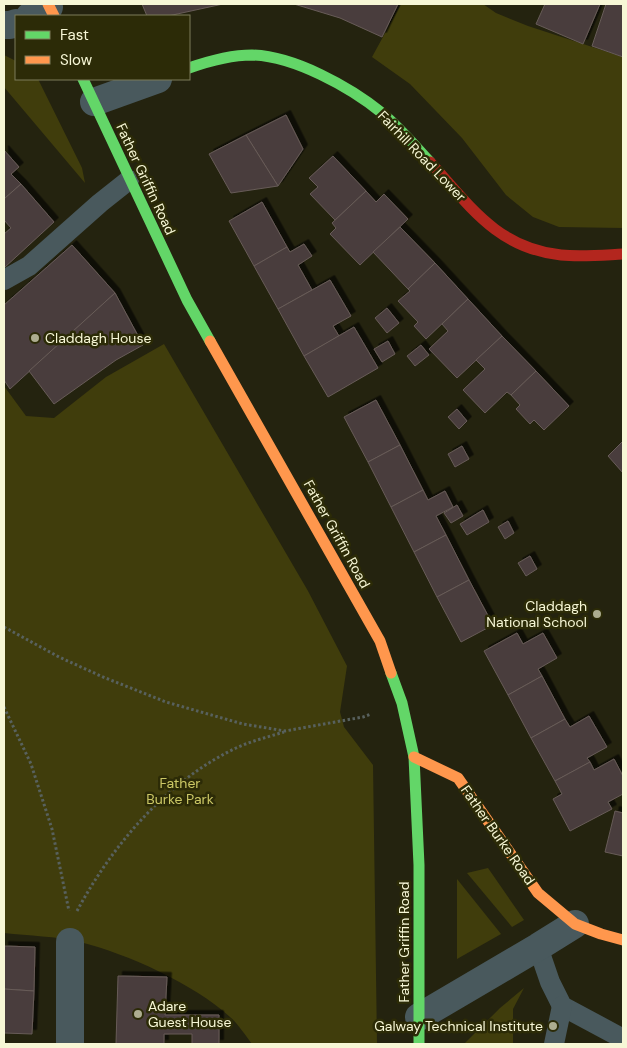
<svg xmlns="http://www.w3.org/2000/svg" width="627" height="1048" viewBox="0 0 627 1048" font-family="'DM Sans',sans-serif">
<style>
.green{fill:#403d0c}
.building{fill:#4a3e3c;stroke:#675b58;filter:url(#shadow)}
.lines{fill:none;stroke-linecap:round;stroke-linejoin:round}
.path{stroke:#58615e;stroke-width:3;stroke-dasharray:2.5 2.5;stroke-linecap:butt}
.lane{stroke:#49595d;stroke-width:20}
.street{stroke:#49595d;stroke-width:28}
.fast{stroke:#63d668;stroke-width:11}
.slow{stroke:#ff974d;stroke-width:11}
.jam{stroke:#b3261e;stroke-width:11}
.poi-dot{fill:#adad90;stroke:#2c2b07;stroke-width:2}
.labels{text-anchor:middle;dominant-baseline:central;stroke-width:5;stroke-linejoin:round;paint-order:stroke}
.street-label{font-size:14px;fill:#f7f7d6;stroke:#2c2b07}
.poi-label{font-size:14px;fill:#f7f7d6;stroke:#2c2b07;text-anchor:start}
.park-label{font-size:14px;fill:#cbc765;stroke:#2c2b07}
</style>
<defs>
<filter id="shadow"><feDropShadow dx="4.5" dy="-4.5" stdDeviation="0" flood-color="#0009"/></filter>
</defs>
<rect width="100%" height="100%" fill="#24230f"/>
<g class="green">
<path d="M401 4H483L496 13 528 26 623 57V228L559 227 533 217 506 195 462 138 410 84 372 57Z"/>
<path d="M4 55 16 61V79H38L82 168 85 183 4 87Z"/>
<path d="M164 344 308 591 347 666 340 712 344 727 373 765 377 1044H252C245 1035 239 1025 230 1017 194 984 128 954 80 942 56 936 29 936 4 933V386L26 416 54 418 106 377Z"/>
<path d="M488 868 524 920 512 927 467 873Z"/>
<path d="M457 879 501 934 457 959Z"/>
<path d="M524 988 513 1009V1044H464L500 1008Z"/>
</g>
<g class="building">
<path d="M142 4H223L168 16H147Z"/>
<path d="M294 4H398L382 37 340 18Z"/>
<path d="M545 4H600L583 44 536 24Z"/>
<path d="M606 4H623V57L592 46Z"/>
<path d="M286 115 303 149 278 186 246 135Z"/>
<path d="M246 135 278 186 231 193 209 154Z"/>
<path d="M4 150 19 167 11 174 21 184 4 199Z"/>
<path d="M333 156 366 191 335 220 310 194 318 187 309 178Z"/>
<path d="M21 184 54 222 4 268V234L11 228 4 220V199Z"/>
<path d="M366 191 376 202 384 194 408 219 360 265 330 234 336 228 332 223Z"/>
<path d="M262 202 287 247 254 266 229 221Z"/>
<path d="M400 227 435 263 408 289 373 252Z"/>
<path d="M304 244 312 256 298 265 312 290 278 309 254 266 287 247 290 252Z"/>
<path d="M72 245 115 293 10 389 4 380V305Z"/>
<path d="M435 263 468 299 426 339 414 326 418 322 398 301 410 291 408 289Z"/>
<path d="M330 280 351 316 333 326 339 336 304 356 278 309Z"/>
<path d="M115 293 143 345 116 360 54 404 29 371Z"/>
<path d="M468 299 502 336 457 378 429 349 448 331 442 324Z"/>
<path d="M387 308 399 323 387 333 375 318Z"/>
<path d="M354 327 378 368 328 397 304 356Z"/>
<path d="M502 336 536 371 511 395 507 392 485 413 463 390 485 369 476 360Z"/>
<path d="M388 341 395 354 382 362 374 349Z"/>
<path d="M421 345 429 355 415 366 407 356Z"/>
<path d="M536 371 569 406 544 430 534 420 530 424 516 409 520 405 511 395Z"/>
<path d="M376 400 400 445 368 462 344 417Z"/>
<path d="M457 409 467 421 459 429 448 417Z"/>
<path d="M623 441V473L608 456Z"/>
<path d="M400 445 423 490 391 507 368 462Z"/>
<path d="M462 446 469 459 455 467 448 454Z"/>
<path d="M423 490 428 500 445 491 453 507 436 516 446 535 414 552 391 507Z"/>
<path d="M457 505 463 516 451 523 444 513Z"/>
<path d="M483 510 489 522 467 535 460 524Z"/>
<path d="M508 521 514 533 505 539 498 527Z"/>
<path d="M446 535 469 580 437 597 414 552Z"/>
<path d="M530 556 537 569 526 576 518 563Z"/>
<path d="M469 580 493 625 461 642 437 597Z"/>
<path d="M517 633 523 644 543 633 557 658 538 669 542 676 508 695 484 651Z"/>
<path d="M542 676 565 719 531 738 508 695Z"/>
<path d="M589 716 607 747 587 758 590 762 555 781 531 738 565 719 570 727Z"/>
<path d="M614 759 623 776V794L608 802 612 809 570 831 553 799 562 794 555 781 590 762 594 770Z"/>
<path d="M615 811 623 813V856L605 852Z"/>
<path d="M4 946 35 947 34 991 4 989Z"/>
<path d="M118 976 167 977 165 1015H219V1044H192V1034H164V1044H116Z"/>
<path d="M4 989 34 991 32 1034 4 1033Z"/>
</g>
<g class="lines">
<g class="path">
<path d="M4 627 59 657 103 677 166 702 243 724 285 731 363 717 371 714"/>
<path d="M4 707 31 764 52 829 69 911"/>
<path d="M77 911C113 844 167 781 236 748 251 741 268 737 284 732"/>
</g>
<g class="lane">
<path d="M4 280 29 266 100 203 129 180"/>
<path d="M538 947 550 982 562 1006 616 1035 623 1041"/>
<path d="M554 1044 562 1006"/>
</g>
<g class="street">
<path d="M30 16 49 7"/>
<path d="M4 25H10L16 23"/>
<path d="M94 102 158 79"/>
<path d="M70 942V1044"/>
<path d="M419 1017 538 947 575 924"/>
</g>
<g class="fast">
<path d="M189 68C209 61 231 55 252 55 294 56 350 87 382 113 400 128 415 146 430 162"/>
<path d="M83 79 187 300 210 341"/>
<path d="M391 673 402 703 414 757 419 865V1044"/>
</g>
<g class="slow">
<path d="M48 4 54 16"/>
<path d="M210 341 380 641 391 673"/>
<path d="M414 757 458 778 538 893 575 924 601 934 623 940"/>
</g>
<path class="jam" d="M430 162C470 206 497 248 561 255 582 257 603 255 623 254"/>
</g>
<g class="poi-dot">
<circle cx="35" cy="338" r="5"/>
<circle cx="597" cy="614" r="5"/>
<circle cx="138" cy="1014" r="5"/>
<circle cx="553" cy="1026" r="5"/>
</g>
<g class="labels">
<g class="street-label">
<text transform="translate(422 156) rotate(46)">Fairhill Road Lower</text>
<text transform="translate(146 179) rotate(65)">Father Griffin Road</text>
<text transform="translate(337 534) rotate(61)">Father Griffin Road</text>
<text transform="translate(498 835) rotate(55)">Father Burke Road</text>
<text transform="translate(404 942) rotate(-90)">Father Griffin Road</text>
</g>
<g class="poi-label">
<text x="45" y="338">Claddagh House</text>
<text x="587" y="606" text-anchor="end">Claddagh<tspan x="587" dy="16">National School</tspan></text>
<text x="148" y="1006">Adare<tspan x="148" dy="16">Guest House</tspan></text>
<text x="543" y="1026" text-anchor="end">Galway Technical Institute</text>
</g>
<g class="park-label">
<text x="180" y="783">Father<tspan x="180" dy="16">Burke Park</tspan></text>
</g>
</g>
<rect width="627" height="1048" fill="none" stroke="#f7f7d6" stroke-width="10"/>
<rect x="15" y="15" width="175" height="65" fill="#2c2b07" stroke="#7d7d5a"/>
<rect x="25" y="31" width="25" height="8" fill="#63d668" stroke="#7d7d5a"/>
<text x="60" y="40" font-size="15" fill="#f7f7d6">Fast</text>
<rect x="25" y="56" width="25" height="8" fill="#ff974d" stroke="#7d7d5a"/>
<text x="60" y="65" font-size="15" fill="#f7f7d6">Slow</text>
</svg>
